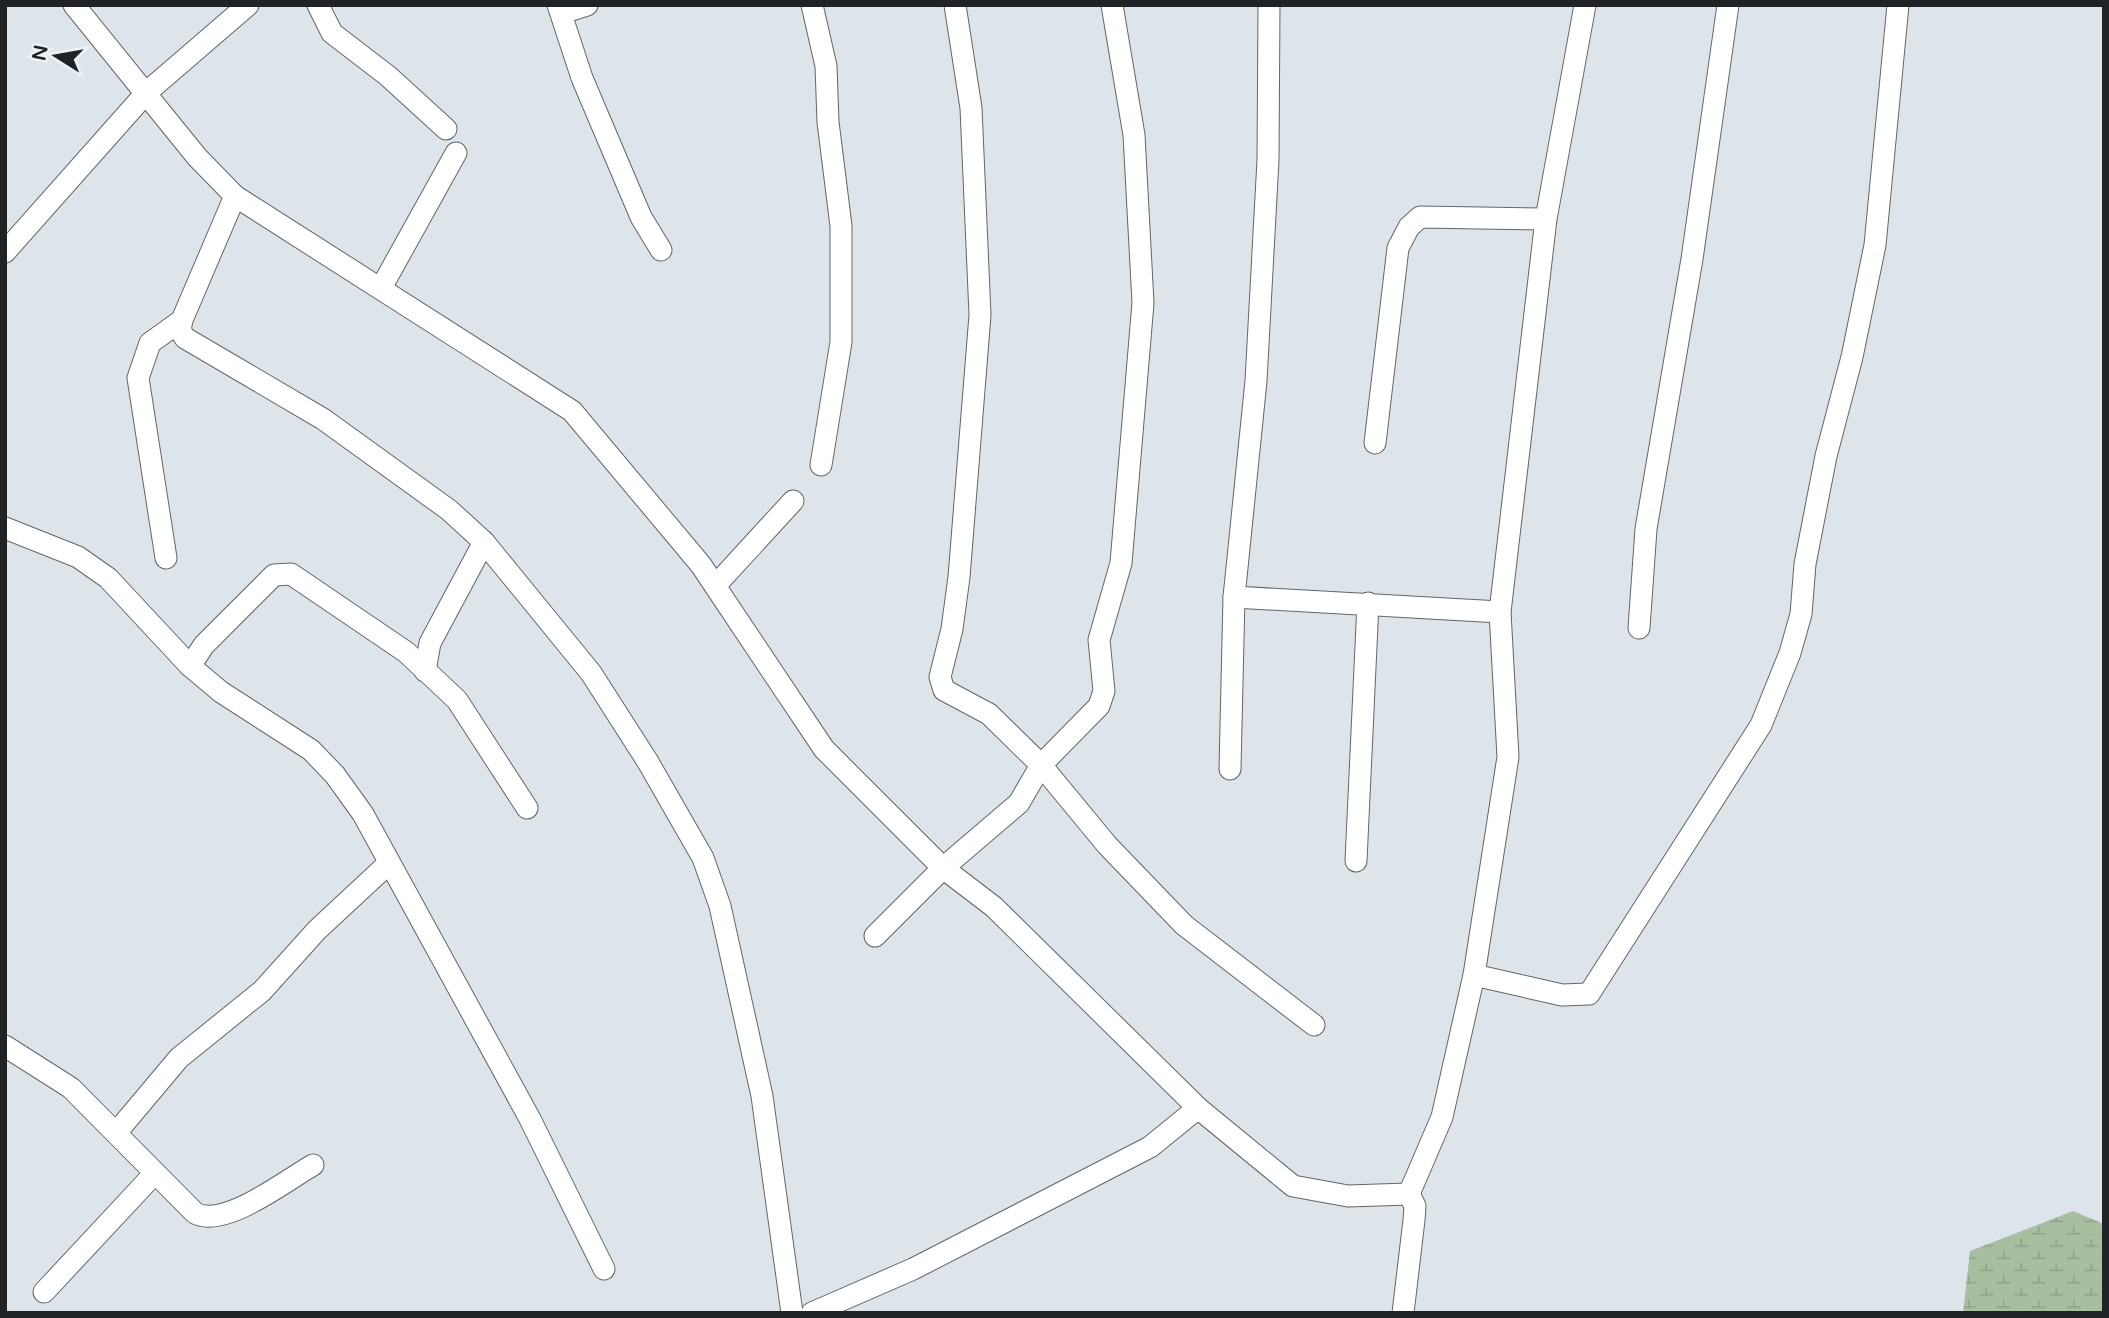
<svg xmlns="http://www.w3.org/2000/svg" width="2109" height="1318" viewBox="0 0 2109 1318" font-family="'Varela Round',sans-serif">
<style>
.wetland{fill:url(#wetland-marsh)}
.lines{fill:none;stroke-linecap:round;stroke-linejoin:round}
.minor-casing{stroke:#60666b;stroke-width:23}
.minor{stroke:#fff;stroke-width:21}
</style>
<defs>
<pattern id="wetland-marsh" width="20" height="14" patternUnits="userSpaceOnUse" patternTransform="scale(1.75)"><rect width="20" height="14" fill="#a7bf9f"/><path d="M1 5h8M5 5V1M11 12h8M15 12V8" fill="none" stroke="#8fa489"/></pattern>
</defs>
<rect width="100%" height="100%" fill="#dee5ea"/>
<path class="wetland" d="M2073 1211 2104 1224V1313H1963L1970 1251Z"/>
<g class="lines">
<g class="minor-casing">
<g id="minor">
<path d="M74 5 197 157 235 196 572 411 701 565 824 749 943 868 994 907 1198 1108 1293 1186 1348 1196 1409 1194"/>
<path d="M318 5 332 33 388 76 446 129"/>
<path d="M558 5 582 78 641 217 661 250"/>
<path d="M812 5 826 66 828 122 841 226V342L821 465"/>
<path d="M955 5 971 108 980 315 959 577 952 629 940 677 944 690 989 714 1041 765 1107 845 1184 925 1314 1025"/>
<path d="M562 13 587 5"/>
<path d="M235 196 182 320 180 330 185 338 323 419 449 510 484 542 591 673 648 762 703 858 720 906 762 1096 792 1313"/>
<path d="M5 252 147 92 248 5"/>
<path d="M381 288 456 153"/>
<path d="M1375 443 1398 248 1409 227 1420 217 1546 219"/>
<path d="M5 528 78 557 108 578 190 666 221 692 311 750 335 775 363 814 530 1119 604 1269"/>
<path d="M166 558 138 378 150 343 182 320"/>
<path d="M715 586 793 501"/>
<path d="M1234 597 1500 612"/>
<path d="M1639 628 1646 529 1692 259 1728 5"/>
<path d="M190 666 204 645 274 575 291 574 406 652 457 700 527 808"/>
<path d="M425 671 430 643 484 542"/>
<path d="M1230 769 1234 597 1256 381 1268 160 1269 5"/>
<path d="M1356 861 1368 603"/>
<path d="M875 936 943 868 1019 803 1041 765 1099 706 1104 691 1099 640 1121 563 1143 303 1134 135 1112 5"/>
<path d="M1474 975 1562 995 1589 994 1761 725 1790 653 1801 614 1805 564 1826 456 1852 357 1875 245 1898 5"/>
<path d="M5 1046 71 1088 195 1213C224 1229 285 1181 313 1165"/>
<path d="M116 1133 179 1058 262 991 317 930 388 864"/>
<path d="M1409 1194 1442 1117 1474 975 1508 757 1500 612 1546 219 1585 5"/>
<path d="M44 1292 155 1173"/>
<path d="M812 1313 913 1269 1150 1147 1198 1108"/>
<path d="M1403 1313 1414 1220 1415 1206 1409 1194"/>
</g>
</g>
<use href="#minor" class="minor"/>
</g>
<rect width="2109" height="1318" fill="none" stroke="#202325" stroke-width="14"/>
<g transform="translate(56 56) rotate(281)" stroke="#ebf2f8" stroke-width="5" paint-order="stroke">
<path d="M0-5L12 26L0 18L-12 26Z" fill="#202325"/>
<text y="-10" font-size="19" font-weight="bold" text-anchor="middle" fill="#202325">N</text>
</g>
</svg>
